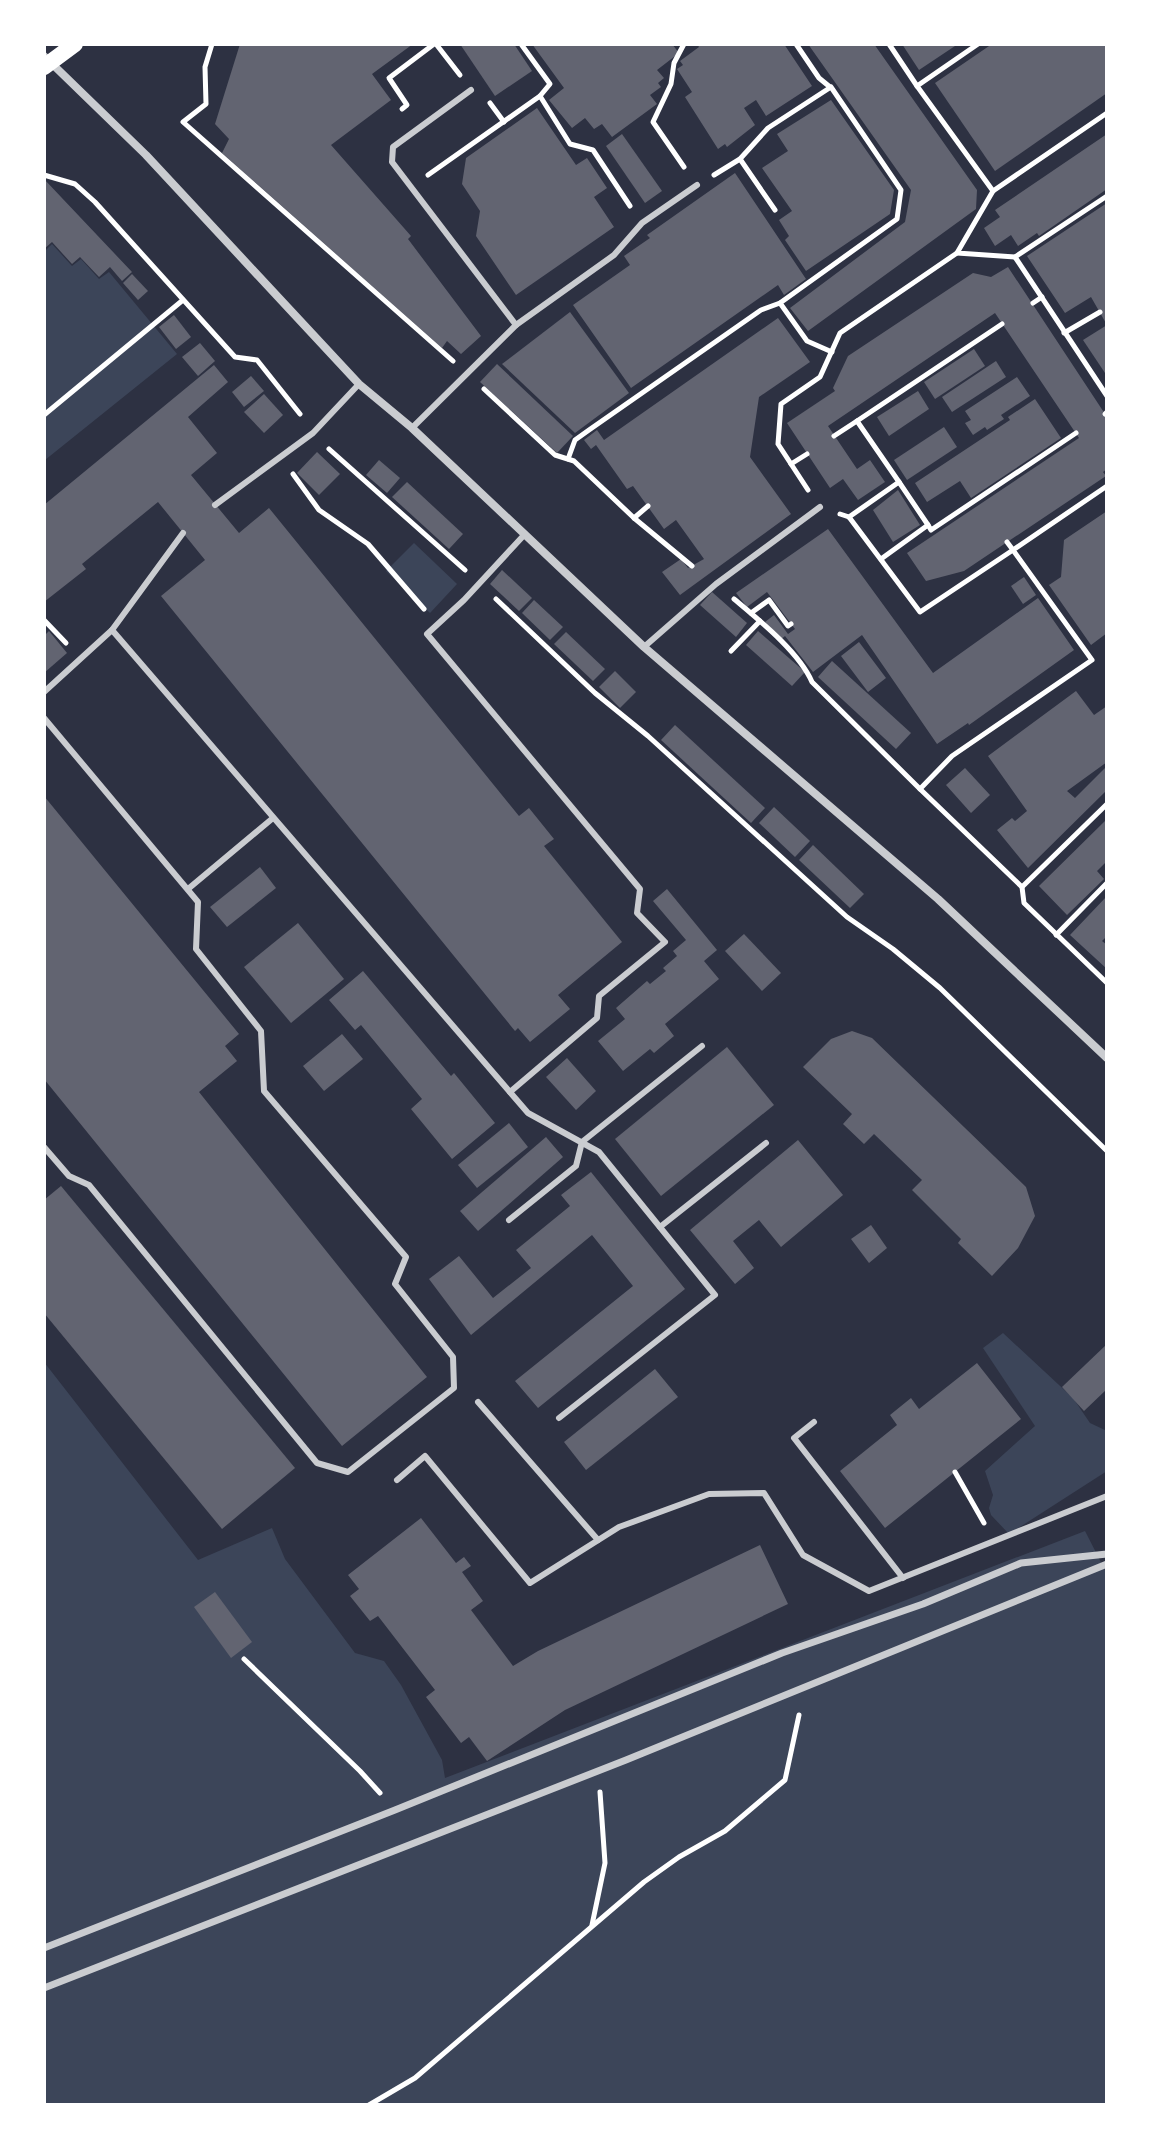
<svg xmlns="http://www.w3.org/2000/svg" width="1151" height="2149" viewBox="0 0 1151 2149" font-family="'Fira Sans Condensed',sans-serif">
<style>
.green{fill:#3c4559}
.building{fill:#626471}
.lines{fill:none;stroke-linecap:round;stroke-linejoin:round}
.path{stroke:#fff;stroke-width:5}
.service{stroke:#caccd0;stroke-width:6}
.pedestrian{stroke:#caccd0;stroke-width:7}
.minor{stroke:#caccd0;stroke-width:8}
.secondary{stroke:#fff;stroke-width:16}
</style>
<rect width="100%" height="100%" fill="#2d3142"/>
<g class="green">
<path d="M52 244 72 266 81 259 99 279 109 272 177 354 45 460 44 252Z"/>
<path d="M414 543 457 584 430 613 386 571Z"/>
<path d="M1003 1333 1073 1398 1090 1423 1107 1431V1471L1009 1534 991 1515 989 1508 993 1495 985 1471 1035 1426 983 1348Z"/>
<path d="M44 1362 198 1560 272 1528 285 1559 355 1653 384 1661 401 1685 442 1760 445 1778 1085 1531 1107 1574V2105H44Z"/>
</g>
<g class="building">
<path d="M240 44H413L372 74 391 100 331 145 411 236 408 239 481 336 461 354 447 341 442 348 222 153 229 139 215 124Z"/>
<path d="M460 44H514L532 71 495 96Z"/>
<path d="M532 44H672L679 53 657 70 664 78 658 83 661 87 650 95 657 104 612 137 602 124 594 129 585 118 572 128 549 100 564 88Z"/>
<path d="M697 44H784L812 86 766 116 756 100 744 108 755 125 727 147 725 144 718 149 685 97 692 92 677 69 683 65 680 61 699 47Z"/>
<path d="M808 44H874L977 190 976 209 808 331 790 308 905 222 911 190Z"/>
<path d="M902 44H958L919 70Z"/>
<path d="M992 44H1107V93L995 171 935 83Z"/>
<path d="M831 100 894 190 890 214 806 271 785 240 789 236 779 220 792 211 762 168 788 151 777 134Z"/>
<path d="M537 108 576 165 587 158 607 188 594 197 614 227 516 295 476 236 480 211 462 184 466 158Z"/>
<path d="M622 134 662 191 645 203 606 146Z"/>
<path d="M1107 134V189L1039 236 1037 233 1018 246 1011 235 995 246 984 228 1000 217 995 210Z"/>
<path d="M735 173 806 279 784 295 778 285 631 388 573 305 630 265 624 256 650 238 647 235Z"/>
<path d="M44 179 132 272 122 281 110 267 99 277 80 257 72 264 52 242 44 249Z"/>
<path d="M1107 203V325L1091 297 1065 313 1027 256Z"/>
<path d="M1008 267 1107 417V469L1103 472 1106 476 964 571 926 581 907 553 1079 438 995 313 828 426 857 469 870 460 885 482 858 500 843 479 830 488 787 423 835 391 833 388 848 356 973 273 991 277Z"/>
<path d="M132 274 148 291 138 300 123 283Z"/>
<path d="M570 312 629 393 575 433 502 364Z"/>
<path d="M174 315 191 337 176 349 159 327Z"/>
<path d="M778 318 810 362 759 397 750 457 791 514 680 595 662 572 681 559 688 568 704 559 676 520 664 529 633 486 627 489 596 445 591 449 584 440 597 430 604 440Z"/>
<path d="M1107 325V376L1083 340Z"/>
<path d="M200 343 215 361 198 376 182 357Z"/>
<path d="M974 349 985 366 935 399 924 382Z"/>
<path d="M996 361 1006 377 952 412 942 397Z"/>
<path d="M497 364 573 436 557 453 480 382Z"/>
<path d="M214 365 228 382 188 417 217 453 191 475 239 533 269 508 519 816 529 808 554 839 544 846 622 942 558 995 570 1009 530 1042 518 1028 515 1031 161 596 205 560 158 502 82 564 86 569 44 602V505Z"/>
<path d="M251 376 264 391 244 407 232 392Z"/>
<path d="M1017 377 1030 396 1001 415 1004 419 987 430 985 427 973 435 965 423 971 420 965 411Z"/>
<path d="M918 391 929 409 889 436 877 417Z"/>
<path d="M264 394 283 415 264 433 244 412Z"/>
<path d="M1035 399 1061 438 971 498 960 481 927 502 915 483 1010 420 1008 417Z"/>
<path d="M944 427 957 447 907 480 894 460Z"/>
<path d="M317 452 340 474 319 495 297 473Z"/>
<path d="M379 460 400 478 387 493 366 475Z"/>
<path d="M407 482 463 534 449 549 392 497Z"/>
<path d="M898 490 920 525 893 542 873 510Z"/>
<path d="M1107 511V633L1091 645 1049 585 1061 577 1064 540Z"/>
<path d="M828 529 933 673 1038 598 1074 650 969 725 968 723 937 744 862 635 813 672 785 636 779 641 765 622 774 615 788 634 795 629 767 592 747 607 736 593Z"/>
<path d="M502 570 532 598 519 611 490 584Z"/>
<path d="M1024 577 1036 595 1023 604 1011 586Z"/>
<path d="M712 592 747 623 736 637 700 605Z"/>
<path d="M534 600 563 627 550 640 522 613Z"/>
<path d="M49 631 67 653 44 673V636Z"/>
<path d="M758 631 805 672 792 686 746 645Z"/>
<path d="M566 632 605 669 593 681 554 644Z"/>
<path d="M859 642 886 678 868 692 841 656Z"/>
<path d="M832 661 911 733 896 749 818 677Z"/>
<path d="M615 671 636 692 620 708 599 687Z"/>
<path d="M1076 691 1094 715 1107 706V762L1067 791 1075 798 1107 766V790L1028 868 997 830 1012 818 1015 821 1027 811 988 756Z"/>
<path d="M675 725 765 808 751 823 661 740Z"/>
<path d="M965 768 990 795 971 813 946 785Z"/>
<path d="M44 796 239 1034 225 1046 237 1061 199 1092 427 1377 342 1446 44 1079Z"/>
<path d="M774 807 810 841 795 857 759 823Z"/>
<path d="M1107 819V861L1097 871 1104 879 1067 915 1039 886Z"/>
<path d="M813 845 864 894 850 908 799 860Z"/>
<path d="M260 867 276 888 227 927 210 907Z"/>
<path d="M667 889 717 950 704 961 719 979 665 1024 674 1036 654 1053 650 1049 623 1071 598 1041 625 1019 616 1008 647 981 650 984 666 971 663 968 677 956 673 951 686 940 653 901Z"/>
<path d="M1107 896V936L1102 941 1107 945V969L1070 935Z"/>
<path d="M298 923 344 979 291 1023 244 967Z"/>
<path d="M744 934 781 973 762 991 725 951Z"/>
<path d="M363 971 451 1076 454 1073 495 1123 452 1159 411 1109 422 1099 361 1025 355 1030 329 1000Z"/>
<path d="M852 1031 872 1038 1026 1187 1035 1216 1018 1248 992 1276 958 1243 961 1239 912 1190 922 1180 874 1134 864 1144 843 1124 852 1114 803 1067 831 1039Z"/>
<path d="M342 1034 363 1059 324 1091 303 1066Z"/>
<path d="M727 1047 774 1105 661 1196 615 1139Z"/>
<path d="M567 1058 596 1091 576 1110 546 1077Z"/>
<path d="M509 1123 528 1147 477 1188 458 1165Z"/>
<path d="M546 1137 563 1157 478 1231 460 1211Z"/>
<path d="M798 1140 843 1195 781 1247 759 1220 733 1241 754 1268 735 1284 690 1230Z"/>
<path d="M591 1172 685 1289 538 1408 515 1381 633 1286 592 1235 471 1335 429 1279 459 1256 493 1298 531 1268 516 1250 570 1206 561 1195Z"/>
<path d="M61 1186 295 1468 222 1529 44 1313V1200Z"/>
<path d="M871 1225 887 1248 869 1263 851 1239Z"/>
<path d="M1107 1344V1389L1084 1411 1062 1387Z"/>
<path d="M977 1363 1021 1419 885 1528 840 1471 897 1425 890 1415 911 1398 919 1409Z"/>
<path d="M655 1369 678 1397 586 1470 564 1442Z"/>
<path d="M421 1518 456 1563 464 1557 471 1566 462 1572 483 1601 471 1610 513 1666 538 1651 760 1545 788 1604 565 1710 487 1761 469 1737 461 1743 426 1697 435 1690 378 1616 370 1621 350 1596 359 1589 348 1575Z"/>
<path d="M215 1592 252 1642 231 1658 194 1607Z"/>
</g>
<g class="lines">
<g class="path">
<path d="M212 44 205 67 206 104 183 122 453 361"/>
<path d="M436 44 460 75"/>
<path d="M521 44 550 84 540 96 570 144 593 150 630 206"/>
<path d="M684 44 674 63 671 84 653 122 684 167"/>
<path d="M796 44 819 78 830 87"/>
<path d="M889 44 917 86"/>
<path d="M978 44 917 86 993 191"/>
<path d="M490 103 504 122"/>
<path d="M402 109 407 105 389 78 434 44"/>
<path d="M1107 113 993 191 957 253 1015 257 1107 196"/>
<path d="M740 159 775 210"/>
<path d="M44 175 75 184 95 202 235 357 257 360 300 414"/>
<path d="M428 175 540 96"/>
<path d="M714 175 740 159 768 128 831 87 901 190 897 219 780 303 807 341 832 352"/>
<path d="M1015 257 1107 396"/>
<path d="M1033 303 1042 297"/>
<path d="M1064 333 1100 312"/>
<path d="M484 389 555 455 574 461 634 518 692 566"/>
<path d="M1105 414 1107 412"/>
<path d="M44 415 183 300"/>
<path d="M834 436 857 421"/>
<path d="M329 449 465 570"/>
<path d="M568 459 575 440 589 430 761 310 780 303"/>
<path d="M791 464 807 454"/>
<path d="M293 474 319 510 368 544 424 609"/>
<path d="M899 482 857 421 1002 324"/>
<path d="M1107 486 1013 550 1092 660 952 756 920 789 1022 887 1107 804"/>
<path d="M808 490 778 444 781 404 820 377 840 333 957 253"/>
<path d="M840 514 849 517 920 612 1013 550 1007 542"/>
<path d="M849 517 899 482 928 525 881 559"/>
<path d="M634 518 648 506"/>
<path d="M928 525 931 530 1076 433"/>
<path d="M496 599 595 693 648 736 847 917 893 949 940 988 1107 1151"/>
<path d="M734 599C759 620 799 652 812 682L920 789"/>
<path d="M751 613 769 600 788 626 791 624"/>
<path d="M44 620 66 643"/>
<path d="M731 651 760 621"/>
<path d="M1022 887 1024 903 1107 983"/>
<path d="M1056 935 1107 883"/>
<path d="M955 1472 984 1523"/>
<path d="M244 1659 360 1771 380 1793"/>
<path d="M592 1925 605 1863 600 1792"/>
<path d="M369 2105 415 2078 644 1882 679 1857 725 1831 785 1780 799 1715"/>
</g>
<g class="service">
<path d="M471 90 393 147 392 162 516 325"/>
<path d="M412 428 516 325 614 255 642 223 697 185"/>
<path d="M215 505 313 433 359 384"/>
<path d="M112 630 528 1113 599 1152 715 1295 559 1418"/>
<path d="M644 647 716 584 820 507"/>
<path d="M44 692 112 630 183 533"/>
<path d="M44 718 198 902 196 949 261 1031 264 1091 406 1257 395 1284 453 1357 454 1388 348 1472 317 1463 89 1185 69 1176 44 1147"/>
<path d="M188 889 273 818"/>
<path d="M510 1092 597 1018 599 996 665 942 637 913 640 889 427 634 464 600 525 534"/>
<path d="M509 1220 576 1166 582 1142 702 1046"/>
<path d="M660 1227 766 1143"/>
<path d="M478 1402 598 1540"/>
<path d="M814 1422 794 1438 903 1578"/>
<path d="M397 1480 425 1456 530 1583 619 1527 709 1494 764 1493 803 1555 869 1591 1107 1496"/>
</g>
<g class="pedestrian">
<path d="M44 1948 395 1810 782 1653 923 1604 1021 1563 1107 1554"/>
<path d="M44 1988 626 1760 1107 1564"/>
</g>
<path class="minor" d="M44 56 146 155 359 384 412 428 644 647 938 899 1107 1058"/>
<path class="secondary" d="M44 67 75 44"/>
</g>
<rect width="1151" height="2149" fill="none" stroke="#ffffff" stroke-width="92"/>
</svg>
